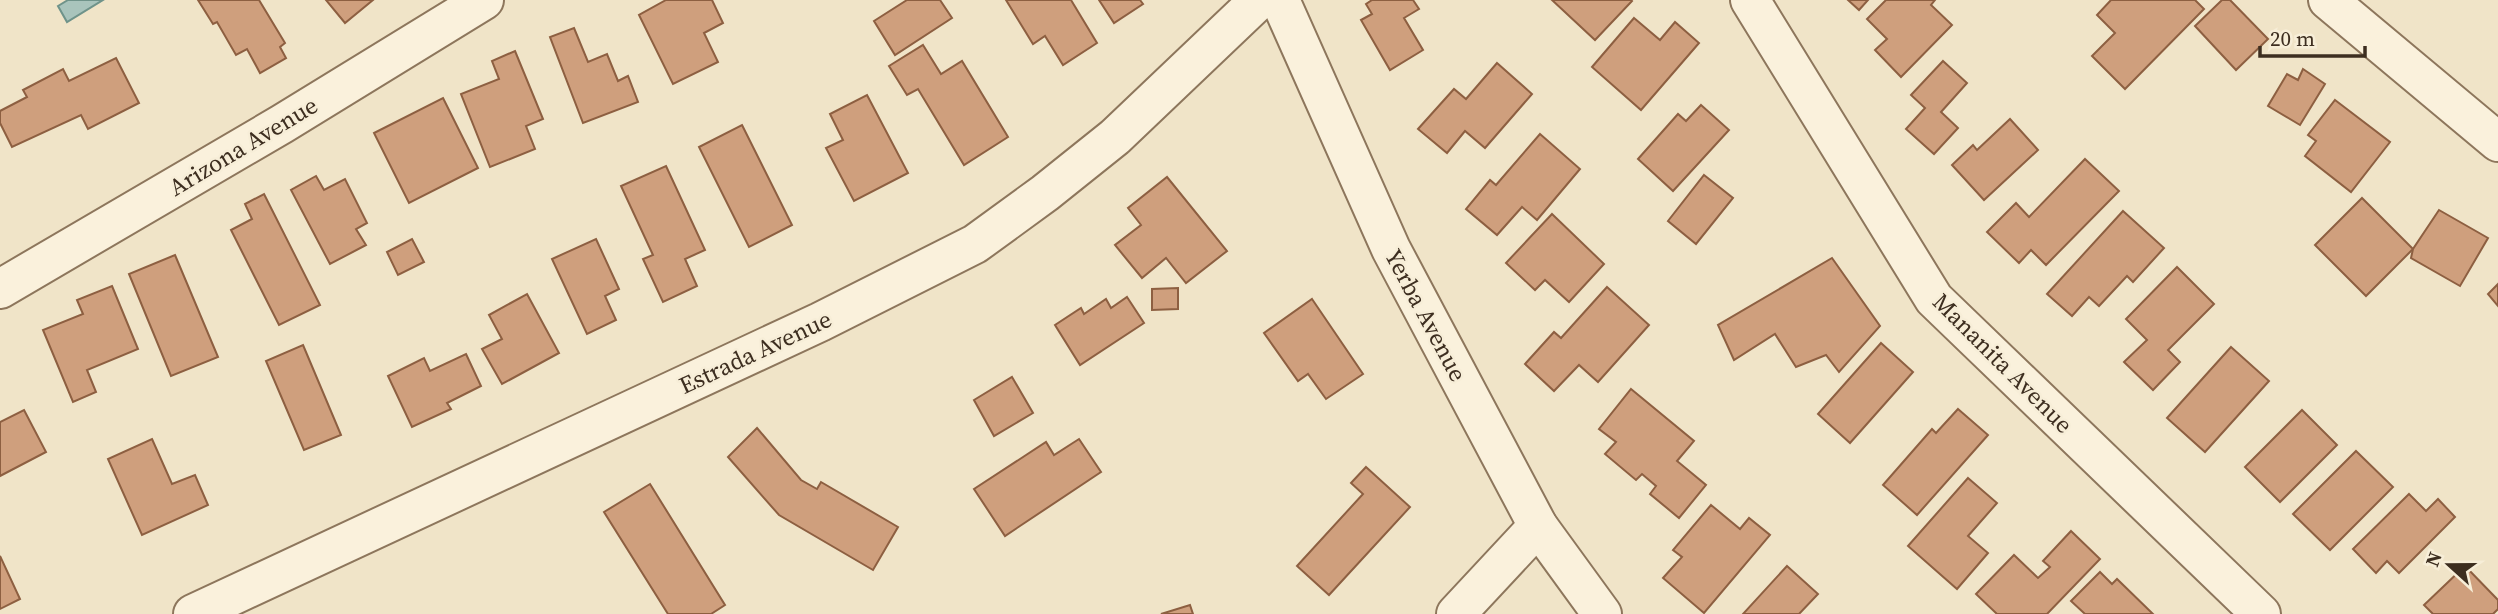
<svg xmlns="http://www.w3.org/2000/svg" width="2498" height="614" viewBox="0 0 2498 614" font-family="'Source Serif 4',serif">
<style>
.water{fill:#a9c4bc;stroke:#6f938a;stroke-width:2}
.building{fill:#cf9f7d;stroke:#8d5f41;stroke-width:2}
.lines{fill:none;stroke-linecap:round;stroke-linejoin:round}
.minor-casing{stroke:#8d765c;stroke-width:42}
.minor{stroke:#faf1dc;stroke-width:38}
.labels{text-anchor:middle;dominant-baseline:central;stroke-width:5;stroke-linejoin:round;paint-order:stroke}
.street-label{font-size:24px;fill:#3d2e20;stroke:#f7eed8}
</style>
<rect width="100%" height="100%" fill="#f0e4c8"/>
<path class="water" d="M68 0H103L67 22 58 6Z"/>
<g class="building">
<path d="M198 0H259L285 43 280 47 286 58 260 73 247 49 236 55 217 22 213 24Z"/>
<path d="M326 0H373L345 23Z"/>
<path d="M666 0H712L723 23 704 33 718 62 673 84 639 15Z"/>
<path d="M907 0H940L952 18 895 55 874 21Z"/>
<path d="M1006 0H1071L1097 43 1063 65 1045 36 1033 44Z"/>
<path d="M1099 0H1140L1143 4 1114 23Z"/>
<path d="M1372 0H1413L1419 9 1404 18 1423 50 1390 70 1361 20 1372 14 1366 4Z"/>
<path d="M1552 0H1631L1632 1 1595 40Z"/>
<path d="M1848 0H1868L1859 10Z"/>
<path d="M1886 0H1935L1931 5 1952 25 1901 77 1875 50 1887 39 1867 19Z"/>
<path d="M2111 0H2195L2204 9 2125 89 2092 56 2115 33 2097 15Z"/>
<path d="M2222 0H2230L2268 39 2236 70 2195 26Z"/>
<path d="M1634 18 1660 40 1675 22 1699 43 1641 110 1592 67Z"/>
<path d="M574 28 588 62 607 54 618 81 628 76 638 102 583 123 550 37Z"/>
<path d="M923 45 941 74 962 61 1008 137 964 165 918 89 907 95 889 66Z"/>
<path d="M515 51 543 119 526 126 535 149 490 167 461 94 499 79 492 61Z"/>
<path d="M116 58 139 103 88 129 81 115 12 147 0 123V111L27 97 23 90 63 69 69 81Z"/>
<path d="M1943 61 1967 83 1941 112 1958 128 1934 154 1906 129 1925 108 1911 95Z"/>
<path d="M1497 63 1532 94 1485 148 1465 131 1447 153 1418 129 1454 89 1466 99Z"/>
<path d="M2303 69 2325 84 2300 125 2268 106 2287 74 2298 80Z"/>
<path d="M867 95 908 173 854 201 826 148 843 140 830 114Z"/>
<path d="M443 98 478 168 409 203 374 133Z"/>
<path d="M2335 100 2390 142 2351 192 2305 156 2316 141 2308 135Z"/>
<path d="M1701 105 1729 130 1673 191 1638 159 1678 114 1686 121Z"/>
<path d="M2010 119 2038 150 1984 200 1952 165 1973 145 1977 150Z"/>
<path d="M742 125 792 225 749 247 699 147Z"/>
<path d="M1540 134 1580 169 1537 220 1522 207 1497 235 1466 209 1490 180 1496 185Z"/>
<path d="M2085 159 2119 191 2046 265 2031 250 2019 263 1987 232 2016 203 2029 217Z"/>
<path d="M666 166 705 250 685 259 697 286 663 302 643 259 653 255 621 186Z"/>
<path d="M1704 175 1733 198 1696 244 1668 221Z"/>
<path d="M316 176 324 190 345 179 367 223 356 229 366 245 330 264 291 190Z"/>
<path d="M1167 177 1227 251 1186 283 1166 258 1142 278 1115 245 1141 225 1128 208Z"/>
<path d="M264 194 320 305 279 325 231 230 252 219 245 204Z"/>
<path d="M2362 198 2413 249 2366 296 2315 245Z"/>
<path d="M2439 210 2488 238 2460 286 2411 258 2413 249Z"/>
<path d="M2123 211 2164 248 2133 282 2127 276 2099 306 2089 297 2072 316 2047 294Z"/>
<path d="M1552 214 1604 264 1569 302 1545 280 1535 290 1506 263Z"/>
<path d="M412 239 424 262 398 275 387 252Z"/>
<path d="M596 239 619 289 605 296 616 320 587 334 552 259Z"/>
<path d="M175 255 218 357 171 376 129 274Z"/>
<path d="M1832 258 1880 326 1839 372 1826 355 1796 367 1775 334 1734 360 1718 325Z"/>
<path d="M2177 267 2214 304 2168 350 2180 362 2153 390 2124 362 2147 340 2126 319Z"/>
<path d="M2498 284V306L2488 294Z"/>
<path d="M112 286 138 349 87 370 96 392 73 402 43 330 83 314 77 300Z"/>
<path d="M1607 287 1649 325 1598 382 1579 365 1554 391 1525 364 1554 332 1561 338Z"/>
<path d="M1178 288V309L1152 310V289Z"/>
<path d="M527 294 559 353 502 384 482 349 502 339 489 315Z"/>
<path d="M1127 297 1144 323 1080 365 1055 325 1081 308 1084 314 1106 299 1111 308Z"/>
<path d="M1312 299 1363 374 1326 399 1308 374 1298 381 1264 333Z"/>
<path d="M1881 343 1913 372 1850 443 1818 414Z"/>
<path d="M303 345 341 435 304 450 266 361Z"/>
<path d="M2231 347 2269 381 2205 452 2167 418Z"/>
<path d="M466 354 481 386 447 403 451 409 412 427 388 376 424 358 430 371Z"/>
<path d="M1012 377 1033 413 994 436 974 400Z"/>
<path d="M1631 389 1694 441 1677 461 1706 485 1679 518 1650 494 1656 486 1642 474 1636 480 1605 454 1616 442 1599 429Z"/>
<path d="M1958 409 1988 435 1917 515 1883 485 1932 429 1936 433Z"/>
<path d="M24 410 46 452 0 476V422Z"/>
<path d="M2302 410 2337 445 2280 502 2245 467Z"/>
<path d="M757 428 801 480 817 489 821 482 898 527 873 570 779 515 728 457Z"/>
<path d="M152 439 172 484 195 475 208 505 142 535 108 459Z"/>
<path d="M1079 439 1101 472 1005 536 974 489 1046 442 1054 455Z"/>
<path d="M2356 451 2393 487 2330 550 2293 514Z"/>
<path d="M1366 467 1410 507 1329 595 1297 566 1363 494 1351 483Z"/>
<path d="M1968 478 1997 503 1968 536 1988 553 1957 589 1908 546Z"/>
<path d="M650 484 725 605 711 614H668L604 512Z"/>
<path d="M2409 494 2426 511 2438 499 2455 517 2399 573 2387 561 2376 573 2353 549Z"/>
<path d="M1711 505 1740 529 1749 518 1770 535 1704 613 1663 578 1682 557 1673 550Z"/>
<path d="M2071 531 2100 559 2047 614H1997L1976 594 2014 555 2038 578 2050 567 2043 561Z"/>
<path d="M0 556 20 599 0 609Z"/>
<path d="M1787 566 1818 594 1799 614H1743Z"/>
<path d="M2465 566 2498 600V609L2493 614H2433L2424 605Z"/>
<path d="M2100 572 2112 584 2117 579 2153 614H2085L2071 601Z"/>
<path d="M1190 605 1193 614H1161Z"/>
</g>
<g class="lines">
<g class="minor-casing">
<g id="minor">
<path d="M1280 0 1391 249 1538 526 1602 614"/>
<path d="M1750 0 1934 299 2261 614"/>
<path d="M2328 0 2498 142"/>
<path d="M0 289 282 124 484 0"/>
<path d="M193 614 820 322 975 244 1045 193 1115 137 1259 0"/>
<path d="M1456 614 1538 526"/>
</g>
</g>
<use href="#minor" class="minor"/>
</g>
<g class="labels">
<g class="street-label">
<text transform="translate(243 146) rotate(-31)">Arizona Avenue</text>
<text transform="translate(1426 315) rotate(62)">Yerba Avenue</text>
<text transform="translate(755 352) rotate(-25)">Estrada Avenue</text>
<text transform="translate(2003 363) rotate(45)">Mananita Avenue</text>
</g>
</g>
<g transform="translate(2449 565) rotate(291)" stroke="#f7eed8" stroke-width="5" paint-order="stroke">
<path d="M0-5L12 26L0 18L-12 26Z" fill="#3d2e20"/>
<text y="-10" font-size="19" font-weight="bold" text-anchor="middle" fill="#3d2e20">N</text>
</g>
<path d="M2260 46v10h105v-10" fill="none" stroke="#3d2e20" stroke-width="3.5"/>
<text x="2270" y="46" font-size="21" fill="#3d2e20" stroke="#f7eed8" stroke-width="5" paint-order="stroke">20 m</text>
</svg>
